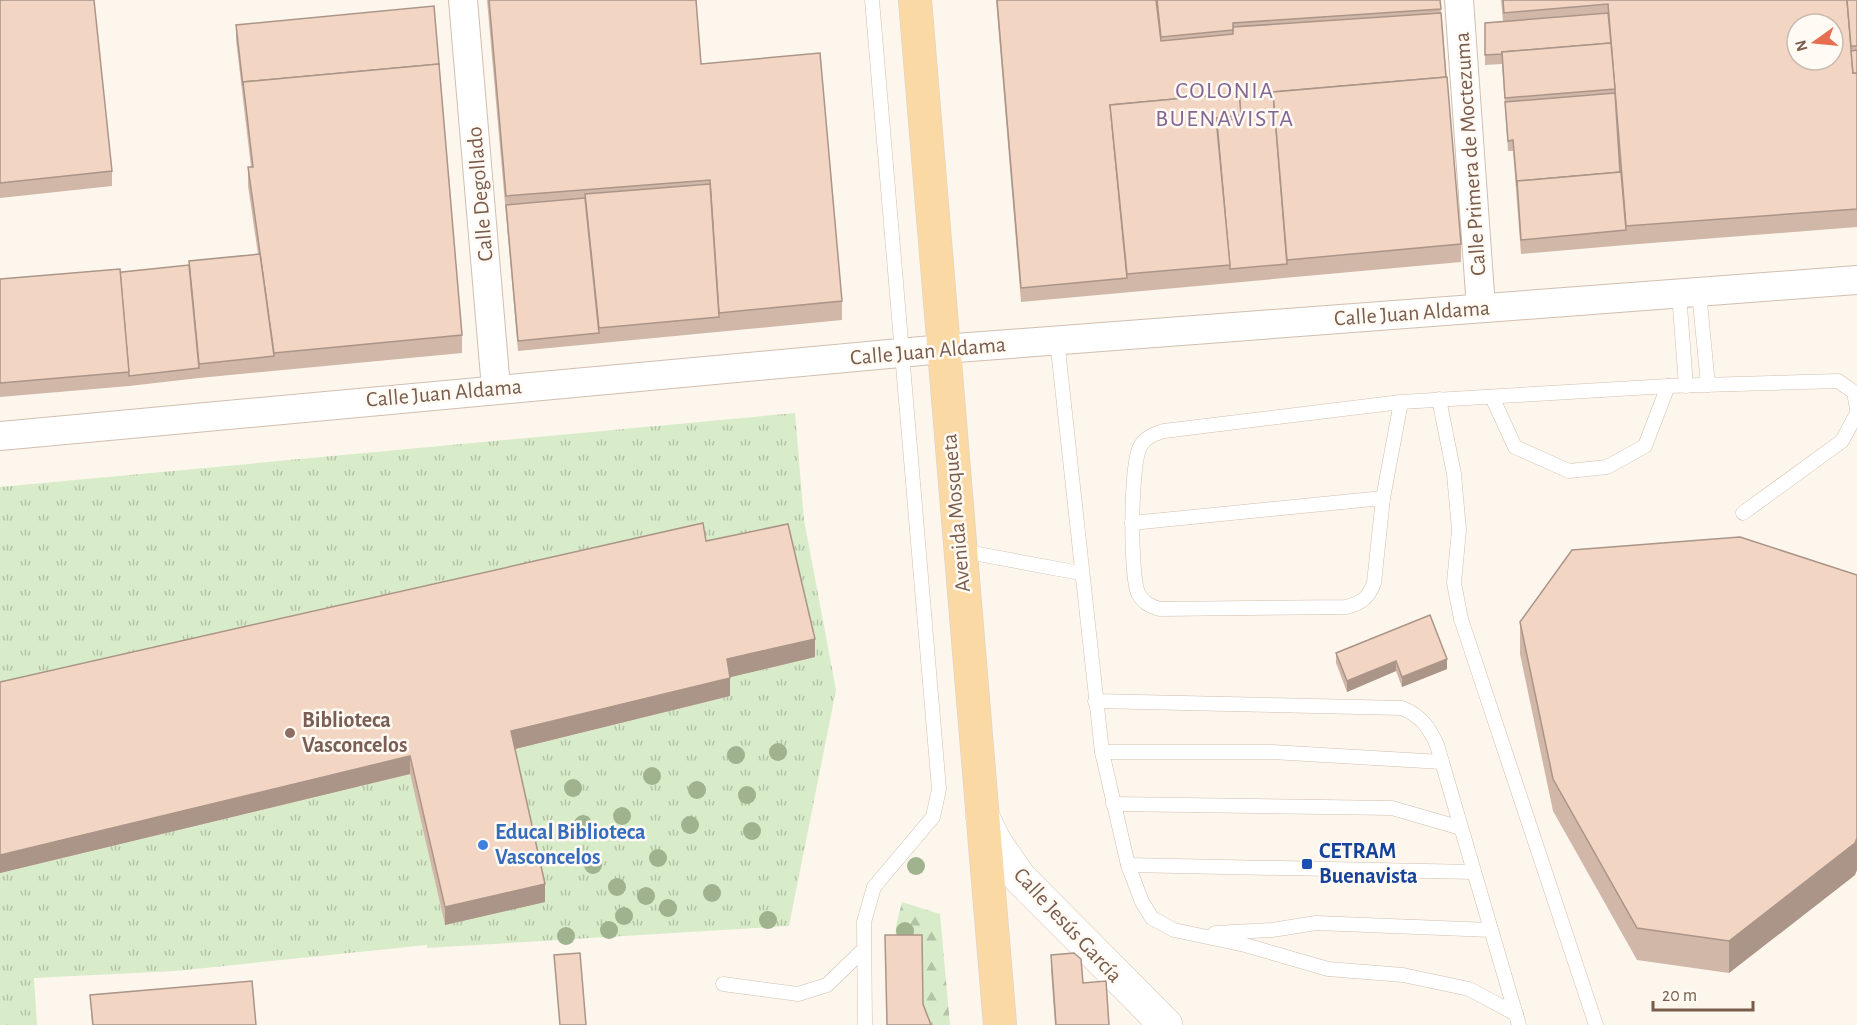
<svg xmlns="http://www.w3.org/2000/svg" width="1857" height="1025" viewBox="0 0 1857 1025" font-family="'Alegreya Sans',sans-serif">
<style>
.forest{fill:url(#forest-firs)}
.park{fill:url(#park-tufts)}
.lines{fill:none;stroke-linecap:round;stroke-linejoin:round}
.service-casing{stroke:#d1beb0;stroke-width:15}
.minor-casing{stroke:#d1beb0;stroke-width:30}
.tertiary-casing{stroke:#d1beb0;stroke-width:34}
.primary-casing{stroke:#dad1cd;stroke-width:34}
.service{stroke:#fff;stroke-width:14}
.minor{stroke:#fff;stroke-width:28}
.tertiary{stroke:#fff;stroke-width:33}
.primary{stroke:#fbd9a5;stroke-width:33}
.tree{fill:#a0b28e}
.wall{fill:#d1b7a8}
.shaded-wall{fill:#aa9588}
.building{fill:#f3d5c3;stroke:#aa9588;stroke-width:1.5;fill-rule:evenodd}
.education-dot{fill:#8d6e63;stroke:#fffaf3;stroke-width:2}
.shop-dot{fill:#3f7fe0;stroke:#fffaf3;stroke-width:2}
.transit-dot{fill:#1a4fb4;stroke:#fffaf3;stroke-width:2}
.labels{text-anchor:middle;dominant-baseline:central;stroke-width:5;stroke-linejoin:round;paint-order:stroke}
.street-label{font-size:22px;fill:#7a5c4d;stroke:#fffaf3}
.education-label{font-size:22px;font-weight:bold;fill:#785e54;stroke:#fffaf3;text-anchor:start}
.shop-label{font-size:22px;font-weight:bold;fill:#366cbe;stroke:#fffaf3;text-anchor:start}
.transit-label{font-size:22px;font-weight:bold;fill:#164399;stroke:#fffaf3;text-anchor:start}
.neighbourhood-label{font-size:24px;letter-spacing:1.5px;fill:#846695;stroke:#fffaf3}
</style>
<defs>
<pattern id="forest-firs" width="22" height="20" patternUnits="userSpaceOnUse" patternTransform="scale(1.5)"><rect width="22" height="20" fill="#d8ecc9"/><path d="M5 1l3.5 6h-7zM16 11l3.5 6h-7z" fill="#b4c2a5"/></pattern>
<pattern id="park-tufts" width="24" height="20" patternUnits="userSpaceOnUse" patternTransform="scale(1.5)"><rect width="24" height="20" fill="#d8ecc9"/><path d="M3 7l-1-3M5 7V3M7 7l1-3M15 17l-1-3M17 17v-4M19 17l1-3" fill="none" stroke="#b4c2a5"/></pattern>
</defs>
<rect width="100%" height="100%" fill="#fdf6ec"/>
<path class="forest" d="M902 902 940 914 950 1025H926L895 950 896 926Z"/>
<path class="park" d="M795 413 804 520 836 690 789 926 427 948V945L175 971 34 978 37 1025H0V873L410 774 445 925 511 750 730 696 727 678 815 657 0 700V487Z"/>
<g class="lines">
<g class="service-casing">
<g id="service">
<path d="M1699 292 1708 385"/>
<path d="M1679 293 1686 386"/>
<path d="M1057 340 1102 752 1128 865 1142 902 1152 918 1174 930 1245 945 1328 969 1403 975 1469 989 1516 1014"/>
<path d="M1492 397 1515 447 1569 471 1607 467 1645 446 1668 386"/>
<path d="M1439 399 1454 474 1459 530 1454 583 1461 619 1596 1025"/>
<path d="M1401 402 1383 498 1374 583C1368 598 1362 603 1346 607L1160 609C1150 606 1143 603 1138 593 1130 574 1130 461 1141 445 1147 436 1155 434 1164 431L1401 402 1668 386 1838 381 1854 392 1857 409"/>
<path d="M1743 513 1842 441 1857 413"/>
<path d="M1132 523 1383 498"/>
<path d="M962 551 1080 573"/>
<path d="M1095 701 1402 708C1421 716 1429 727 1437 745L1519 1025"/>
<path d="M1102 752H1272L1442 762"/>
<path d="M1113 804 1392 808 1461 828"/>
<path d="M1128 865 1474 872"/>
<path d="M1215 933 1272 930 1316 923 1491 930"/>
<path d="M723 984 798 994 827 985 862 951"/>
<path d="M865 1025 864 922 874 887 933 817 939 789 872 0"/>
</g>
</g>
<g class="minor-casing">
<g id="minor">
<path d="M463 0 496 388"/>
<path d="M1459 0 1481 308"/>
<path d="M0 436 943 349 1857 280"/>
</g>
</g>
<g class="tertiary-casing">
<path id="tertiary" d="M982 815 995 842 1020 878 1166 1025"/>
</g>
<g class="primary-casing">
<path id="primary" d="M915 0 1000 1025"/>
</g>
<use href="#service" class="service"/>
<use href="#minor" class="minor"/>
<use href="#tertiary" class="tertiary"/>
<use href="#primary" class="primary"/>
</g>
<g class="tree">
<circle cx="778" cy="752" r="9"/>
<circle cx="736" cy="755" r="9"/>
<circle cx="652" cy="776" r="9"/>
<circle cx="573" cy="788" r="9"/>
<circle cx="697" cy="790" r="9"/>
<circle cx="747" cy="795" r="9"/>
<circle cx="622" cy="816" r="9"/>
<circle cx="583" cy="824" r="9"/>
<circle cx="690" cy="825" r="9"/>
<circle cx="752" cy="831" r="9"/>
<circle cx="658" cy="858" r="9"/>
<circle cx="593" cy="865" r="9"/>
<circle cx="916" cy="866" r="9"/>
<circle cx="617" cy="887" r="9"/>
<circle cx="712" cy="893" r="9"/>
<circle cx="646" cy="896" r="9"/>
<circle cx="668" cy="908" r="9"/>
<circle cx="624" cy="916" r="9"/>
<circle cx="768" cy="920" r="9"/>
<circle cx="609" cy="930" r="9"/>
<circle cx="905" cy="931" r="9"/>
<circle cx="566" cy="936" r="9"/>
</g>
<g class="wall">
<path d="M0 0 112 171V186L0 198Z"/>
<path d="M487 0H696L701 64 842 301V320L518 351Z"/>
<path d="M996 0H1440L1461 244V262L1021 302Z"/>
<path d="M1501 0H1857V227L1626 245 1521 254 1513 151H1508L1502 64 1485 65V23L1503 21Z"/>
<path d="M236 25 462 335V353L199 378 129 386 0 397V279L120 273 189 265 258 254 248 186V167H251L236 40Z"/>
<path d="M706 541 815 657 730 677V696L515 749 545 902 445 925 410 774 0 873V682Z"/>
<path d="M1520 622 1855 875 1729 973 1637 960 1553 811 1520 654Z"/>
<path d="M1336 653 1447 669 1402 687 1396 671 1347 692 1336 663Z"/>
<path d="M1051 955 1083 983 1109 1025H1055L1051 970Z"/>
<path d="M90 995 256 1025H92Z"/>
</g>
<g class="shaded-wall">
<path d="M815 639V657L727 678V659Z"/>
<path d="M1447 659V669L1402 687V677Z"/>
<path d="M1396 661V671L1347 692V681Z"/>
<path d="M730 678V696L511 750V731Z"/>
<path d="M410 756V774L0 873V855Z"/>
<path d="M1857 838V870L1855 875 1729 973V941Z"/>
<path d="M545 884V902L445 925V907Z"/>
</g>
<g class="building">
<path d="M0 0H94L112 171 0 183Z"/>
<path d="M489 0H696L701 64 820 53 842 301 719 313 710 180 506 196Z"/>
<path d="M997 0H1156L1161 41 1233 34V27L1441 13 1446 77 1273 92 1287 264 1230 269 1217 122 1241 118 1239 93 1110 105 1127 278 1021 288Z"/>
<path d="M1157 0H1440L1441 9 1233 23V30L1161 37Z"/>
<path d="M1503 0H1847L1853 73H1857V209L1626 226 1608 4 1504 13ZM1797 24H1833V60H1797Z"/>
<path d="M1847 0H1857V46H1851Z"/>
<path d="M434 6 439 64 243 82V86L236 25Z"/>
<path d="M1608 13 1611 43 1502 52V54L1485 55V23Z"/>
<path d="M1611 43 1615 89 1505 98 1502 52Z"/>
<path d="M1857 50V73H1853L1851 51Z"/>
<path d="M439 64 462 335 274 353 248 167H253L243 82Z"/>
<path d="M1447 77 1461 244 1287 260 1273 92Z"/>
<path d="M1239 93 1241 115 1216 118 1230 265 1127 274 1110 105Z"/>
<path d="M1615 93 1620 172 1517 181V186L1513 140 1508 141 1505 102Z"/>
<path d="M1621 172 1626 230 1521 240 1517 181Z"/>
<path d="M710 184 719 317 599 328 585 194Z"/>
<path d="M585 198 599 333 518 341 506 205Z"/>
<path d="M260 254 274 356 199 364 189 261Z"/>
<path d="M189 265 199 368 129 376 120 273 122 272Z"/>
<path d="M120 269 129 372 0 383V279Z"/>
<path d="M703 523 706 541 788 524 815 639 727 659 730 678 511 731 545 884 445 907 410 756 0 855V682Z"/>
<path d="M1740 537 1857 575V838L1855 843 1729 941 1637 928 1553 779 1520 622 1572 550Z"/>
<path d="M1430 615 1447 659 1402 677 1396 661 1347 681 1336 653Z"/>
<path d="M885 935H922L923 1004 931 1025H887Z"/>
<path d="M580 953 586 1025H560L554 955Z"/>
<path d="M1074 953 1081 959 1083 983 1106 981 1109 1025H1056L1051 955Z"/>
<path d="M252 981 256 1025H93L90 995Z"/>
</g>
<circle class="education-dot" cx="290" cy="733" r="6"/>
<circle class="shop-dot" cx="483" cy="845" r="6"/>
<rect class="transit-dot" x="1301" y="858" width="12" height="12" rx="3"/>
<g class="labels">
<g class="street-label">
<text transform="translate(1470 154) rotate(-94)">Calle Primera de Moctezuma</text>
<text transform="translate(480 194) rotate(-95)">Calle Degollado</text>
<text transform="translate(1412 313) rotate(-4)">Calle Juan Aldama</text>
<text transform="translate(928 351) rotate(-5)">Calle Juan Aldama</text>
<text transform="translate(444 393) rotate(-5)">Calle Juan Aldama</text>
<text transform="translate(956 513) rotate(-95)">Avenida Mosqueta</text>
<text transform="translate(1068 925) rotate(47)">Calle Jesús García</text>
</g>
<g class="education-label">
<text x="302" y="720">Biblioteca<tspan x="302" dy="25">Vasconcelos</tspan></text>
</g>
<g class="shop-label">
<text x="495" y="832">Educal Biblioteca<tspan x="495" dy="25">Vasconcelos</tspan></text>
</g>
<g class="transit-label">
<text x="1319" y="851">CETRAM<tspan x="1319" dy="25">Buenavista</tspan></text>
</g>
<g class="neighbourhood-label">
<text x="1225" y="91">COLONIA<tspan x="1225" dy="28">BUENAVISTA</tspan></text>
</g>
</g>
<g transform="translate(1815 42) rotate(255)"><circle r="28" fill="#fffaf3" stroke="#cabbb1" stroke-width="1.5"/>
<path d="M0-4.5L10 22L0 15L-10 22Z" fill="#e76f51"/>
<text y="-9" font-size="16" font-weight="bold" text-anchor="middle" fill="#7a5c4d">N</text>
</g>
<path d="M1653 1001v9h100v-9" fill="none" stroke="#7a5c4d" stroke-width="3"/>
<text x="1662" y="1001" font-size="18" fill="#7a5c4d" stroke="#fffaf3" stroke-width="4.5" paint-order="stroke">20 m</text>
</svg>
